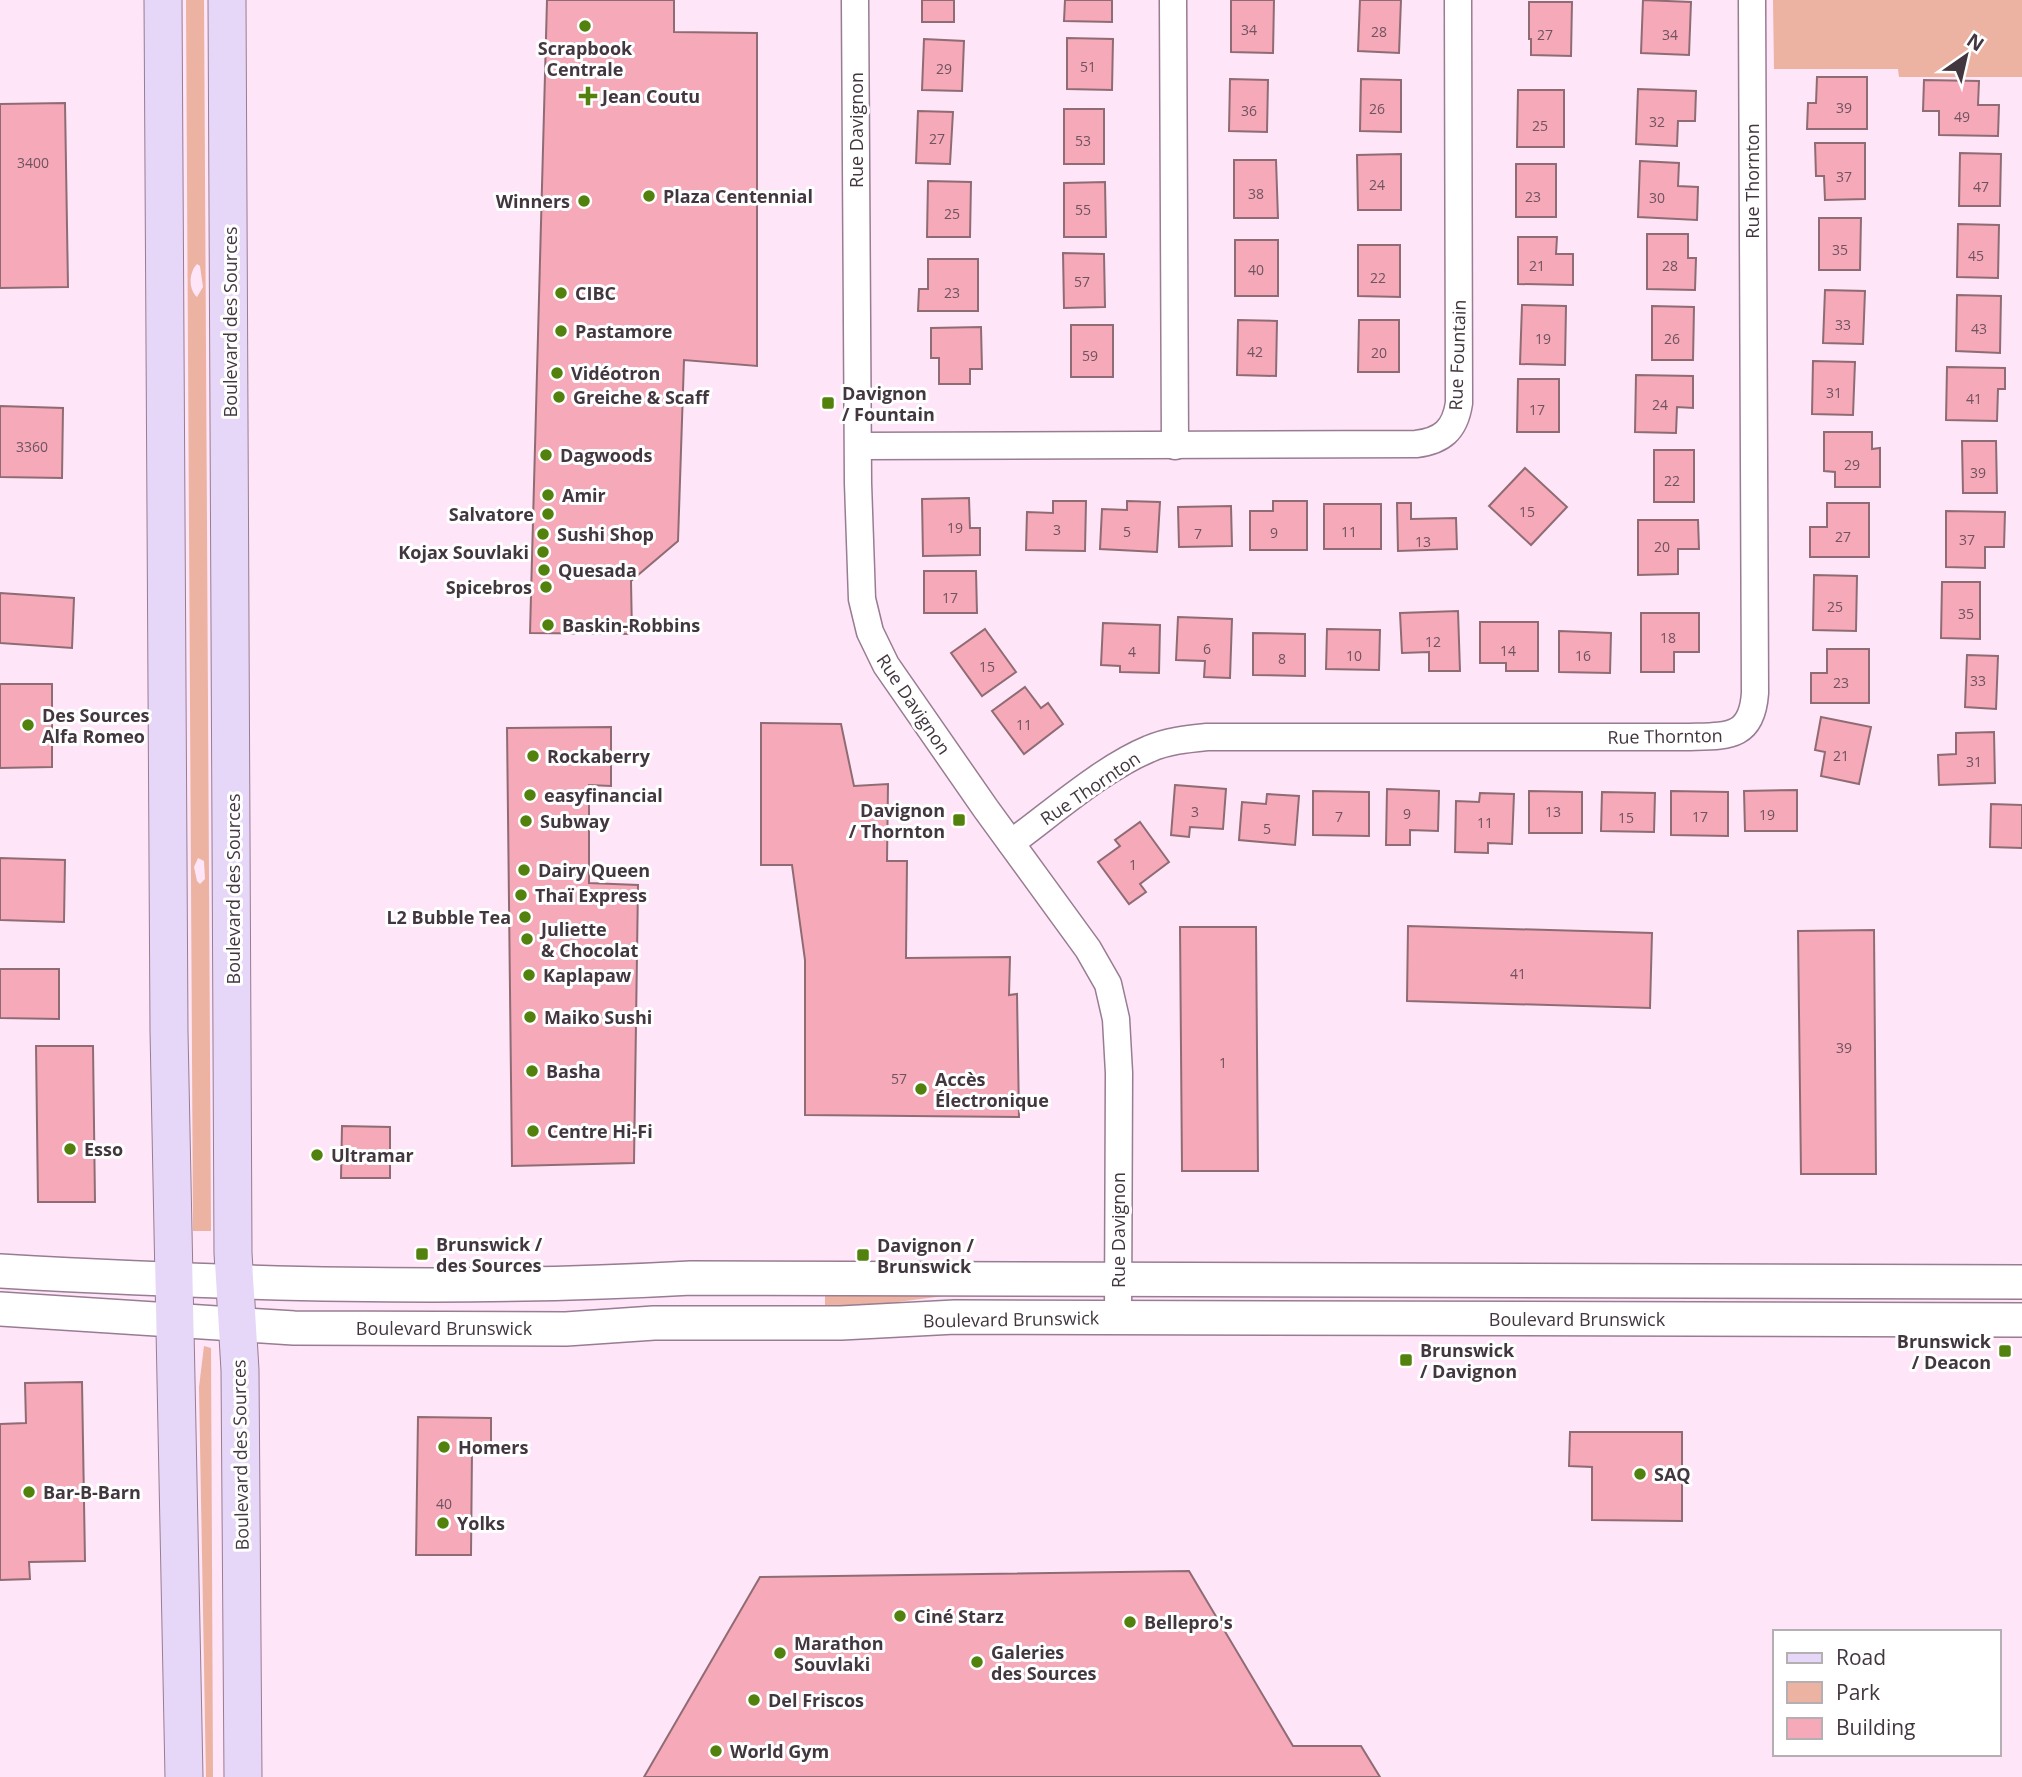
<svg xmlns="http://www.w3.org/2000/svg" width="2022" height="1777" viewBox="0 0 2022 1777" font-family="'Open Sans',sans-serif">
<style>
.green{fill:#ecb2a2;fill-rule:evenodd}
.building{fill:#f5a9b9;stroke:#8f6c73;stroke-width:2}
.lines{fill:none;stroke-linecap:round;stroke-linejoin:round}
.minor-casing{stroke:#987c92;stroke-width:29}
.tertiary-casing{stroke:#987c92;stroke-width:36}
.secondary-casing{stroke:#987c92;stroke-width:39}
.minor{stroke:#fff;stroke-width:26}
.tertiary{stroke:#fff;stroke-width:33}
.secondary{stroke:#e6d7f8;stroke-width:37}
.poi-dot{fill:#52810e;stroke:#fff;stroke-width:2.5}
.labels{text-anchor:middle;dominant-baseline:central;stroke-width:6;stroke-linejoin:round;paint-order:stroke}
.number-label{font-size:14px;fill:#6f535e}
.poi-label{font-size:18px;font-weight:bold;fill:#42363f;stroke:#fff;text-anchor:start}
.street-label{font-size:18px;fill:#42363f;stroke:#fff}
</style>
<rect width="100%" height="100%" fill="#fee5f8"/>
<g class="green">
<path d="M186 0H204L211 1231H193ZM197 264 200 266 203 287 197 297C188 289 189 272 197 264ZM198 858 204 861 205 879 200 884 197 881 194 867Z"/>
<path d="M1773 0H2022V77H1899L1898 69H1774Z"/>
<path d="M825 1292H944V1296L850 1308H825Z"/>
<path d="M204 1346 211 1348 213 1777H206L199 1387Z"/>
</g>
<g class="building">
<path d="M547 0H674V32L757 33V366L684 360 678 541 631 581 632 634 530 633Z"/>
<rect x="922" y="0" width="32" height="22"/>
<path d="M1065 0H1112V22L1064 21Z"/>
<path d="M1231 0H1274L1273 53 1231 52Z"/>
<path d="M1360 0H1401L1399 53 1358 51Z"/>
<path d="M1643 0 1691 2 1689 55 1641 53Z"/>
<path d="M1529 2H1572L1571 56 1531 55V39H1529Z"/>
<path d="M1067 38 1113 39 1112 90 1067 89Z"/>
<path d="M924 39 964 41 962 91 922 90Z"/>
<path d="M1817 77H1867V129H1807L1808 103H1816Z"/>
<path d="M1230 79 1268 80 1267 132 1229 131Z"/>
<path d="M1361 79 1401 80V132L1360 131Z"/>
<path d="M1924 80 1979 81 1978 105H1999L1998 136 1939 135V111H1923Z"/>
<path d="M1638 89 1696 91 1695 121H1678L1677 146 1636 144Z"/>
<path d="M1518 90H1564V147H1517Z"/>
<path d="M65 103 68 287 0 288V104Z"/>
<rect x="1064" y="109" width="40" height="55"/>
<path d="M918 111 953 112 950 164 916 163Z"/>
<path d="M1815 143H1865V199L1825 200 1824 176H1816Z"/>
<path d="M1960 153 2001 154 2000 206H1959Z"/>
<path d="M1401 154V210H1358L1357 155Z"/>
<path d="M1234 160H1276L1278 218H1234Z"/>
<path d="M1640 161 1679 163 1678 186 1698 187 1697 220 1638 217Z"/>
<rect x="1516" y="164" width="40" height="53"/>
<path d="M928 181 971 182 970 237H927Z"/>
<path d="M1105 182 1106 237H1064V183Z"/>
<path d="M1819 218H1861L1860 270H1819Z"/>
<path d="M1958 224 1999 225 1998 278 1957 277Z"/>
<path d="M1647 234H1688V258H1696L1695 290 1647 289Z"/>
<path d="M1518 237H1557L1556 254H1573V285L1518 284Z"/>
<rect x="1235" y="240" width="43" height="56"/>
<path d="M1358 245H1400V297L1358 296Z"/>
<path d="M1063 253 1104 254 1105 307 1064 308Z"/>
<path d="M928 259H978V311H918L919 289H928Z"/>
<path d="M1825 290 1865 291 1863 344 1823 343Z"/>
<path d="M1957 295 2001 296 2000 353 1956 351Z"/>
<path d="M1522 305 1566 306 1565 365 1520 364Z"/>
<path d="M1652 306 1694 307 1693 360H1652Z"/>
<path d="M1238 320 1277 321 1276 376 1237 375Z"/>
<path d="M1359 320H1399V372H1358Z"/>
<rect x="1071" y="325" width="42" height="52"/>
<path d="M981 327 982 369H970V384H939V358H931V328Z"/>
<path d="M1813 361 1855 362 1853 415 1812 414Z"/>
<path d="M1947 367 2005 368V389H1998L1997 421 1946 420Z"/>
<path d="M1636 375 1693 376V408L1677 407 1676 433 1635 432Z"/>
<path d="M1518 379H1559V432H1517Z"/>
<path d="M0 406 63 408 62 478 0 477Z"/>
<path d="M1824 432H1872V449L1880 448V487H1835V472L1824 471Z"/>
<path d="M1962 441H1996L1997 493H1963Z"/>
<rect x="1654" y="450" width="40" height="52"/>
<path d="M1525 468 1567 507 1531 545 1489 506Z"/>
<path d="M969 498 970 528H980V555L923 556 922 499Z"/>
<path d="M1053 501H1086L1085 551 1026 550 1027 512 1053 513Z"/>
<path d="M1127 501 1160 502 1157 552 1100 549 1102 509 1127 510Z"/>
<path d="M1273 501H1307V550H1250V511H1273Z"/>
<path d="M1397 503H1411V519L1456 518 1457 549 1398 551Z"/>
<path d="M1827 503H1869V557H1810V527H1827Z"/>
<rect x="1324" y="504" width="57" height="45"/>
<path d="M1231 506 1232 546 1179 547 1178 507Z"/>
<path d="M1946 511 2005 512 2004 547H1985V568L1946 567Z"/>
<path d="M1638 520H1698L1699 549H1678V574L1638 575Z"/>
<path d="M924 571H976L977 613H924Z"/>
<path d="M1814 575 1857 576 1856 631 1813 630Z"/>
<path d="M1942 582H1980V639L1941 638Z"/>
<path d="M0 593 74 598 72 648 0 643Z"/>
<path d="M1458 611 1460 671H1429V652L1402 653 1400 613Z"/>
<path d="M1641 613H1699V652H1674V672H1641Z"/>
<path d="M1178 617 1232 619 1230 678 1204 677 1205 661 1176 660Z"/>
<path d="M1480 622H1538V671H1506V663H1480Z"/>
<path d="M1103 623 1160 625 1159 673 1120 672V666L1101 665Z"/>
<path d="M985 629 1016 672 982 696 951 653Z"/>
<path d="M1327 629 1380 630 1379 670 1326 669Z"/>
<path d="M1559 631 1611 633 1610 673 1559 672Z"/>
<path d="M1253 633 1305 634V676L1253 675Z"/>
<path d="M1827 649H1869V703H1811V673H1827Z"/>
<path d="M1967 655 1998 656 1996 709 1965 707Z"/>
<path d="M0 684H52V767L0 768Z"/>
<path d="M1025 687 1041 708 1048 703 1063 724 1024 754 992 711Z"/>
<path d="M1821 717 1871 727 1859 784 1821 776 1825 752 1815 750Z"/>
<path d="M761 723 841 724 854 786 888 784 887 861H907L906 958 1010 957 1009 995 1017 994 1019 1117 805 1115V960L792 865H761Z"/>
<path d="M611 727V786L589 785V883L638 885 634 1163 512 1166 507 728Z"/>
<path d="M1994 732 1995 783 1939 785 1938 755 1956 754V733Z"/>
<path d="M1175 785 1226 789 1223 829 1190 827 1189 837 1171 835Z"/>
<path d="M1387 789 1439 791 1438 831 1410 830V845H1386Z"/>
<path d="M1797 790V831H1745L1744 791Z"/>
<path d="M1313 791 1369 792V836L1313 835Z"/>
<path d="M1529 791 1582 792V833H1529Z"/>
<path d="M1671 791 1728 792V836L1671 835Z"/>
<path d="M1602 792 1655 793 1654 832 1601 831Z"/>
<path d="M1480 793 1514 794 1512 844 1488 843V853L1455 852 1456 801 1479 802Z"/>
<path d="M1267 794 1299 796 1295 845 1239 840 1242 802 1266 804Z"/>
<path d="M1991 804 2022 805V848L1990 847Z"/>
<path d="M1140 822 1169 862 1140 884 1146 892 1129 904 1098 862 1120 846 1115 840Z"/>
<path d="M0 858 65 860 64 922 0 920Z"/>
<path d="M1408 926 1652 933 1650 1008 1407 1001Z"/>
<path d="M1180 927H1256L1258 1171H1182Z"/>
<path d="M1874 930 1876 1174H1801L1798 931Z"/>
<path d="M0 969H59V1019L0 1018Z"/>
<path d="M36 1046H93L95 1202H38Z"/>
<path d="M342 1126 390 1127V1178H341Z"/>
<path d="M82 1382 85 1561 29 1562 30 1579 0 1580V1424L26 1423 25 1383Z"/>
<path d="M418 1417 491 1418V1451H472L471 1555H416Z"/>
<path d="M1570 1432H1682V1521L1592 1520V1467L1569 1466Z"/>
<path d="M1189 1571 1293 1746H1361L1380 1777H644L760 1577Z"/>
</g>
<g class="lines">
<g class="minor-casing">
<g id="minor">
<path d="M855 0 858 483 862 599 870 632 886 665 986 809 1088 949 1108 984 1116 1019 1119 1073 1118 1318"/>
<path d="M1173 0 1175 446"/>
<path d="M859 446 1416 444C1442 441 1455 430 1459 403L1458 0"/>
<path d="M1011 843C1052 813 1103 768 1149 749 1167 741 1187 739 1207 737H1690C1728 736 1752 738 1755 693L1752 0"/>
</g>
</g>
<g class="tertiary-casing">
<g id="tertiary">
<path d="M0 1271C230 1284 461 1291 691 1278L2022 1282"/>
<path d="M0 1309 294 1328 566 1329 654 1323H841L955 1317 2022 1320"/>
</g>
</g>
<g class="secondary-casing">
<g id="secondary">
<path d="M163 0 169 1031 184 1777"/>
<path d="M227 0 233 1253 240 1370 243 1777"/>
</g>
</g>
<use href="#minor" class="minor"/>
<use href="#tertiary" class="tertiary"/>
<use href="#secondary" class="secondary"/>
</g>
<g class="poi-dot">
<circle cx="585" cy="26" r="7"/>
<path d="M584.5 85.5h7v7h7v7h-7v7h-7v-7h-7v-7h7z"/>
<circle cx="649" cy="196" r="7"/>
<circle cx="584" cy="201" r="7"/>
<circle cx="561" cy="293" r="7"/>
<circle cx="561" cy="331" r="7"/>
<circle cx="557" cy="373" r="7"/>
<circle cx="559" cy="397" r="7"/>
<rect x="821" y="396" width="14" height="14" rx="3.5"/>
<circle cx="546" cy="455" r="7"/>
<circle cx="548" cy="495" r="7"/>
<circle cx="548" cy="514" r="7"/>
<circle cx="543" cy="534" r="7"/>
<circle cx="543" cy="552" r="7"/>
<circle cx="544" cy="570" r="7"/>
<circle cx="546" cy="587" r="7"/>
<circle cx="548" cy="625" r="7"/>
<circle cx="28" cy="725" r="7"/>
<circle cx="533" cy="756" r="7"/>
<circle cx="530" cy="795" r="7"/>
<rect x="952" y="813" width="14" height="14" rx="3.5"/>
<circle cx="526" cy="821" r="7"/>
<circle cx="524" cy="870" r="7"/>
<circle cx="521" cy="895" r="7"/>
<circle cx="525" cy="917" r="7"/>
<circle cx="527" cy="939" r="7"/>
<circle cx="529" cy="975" r="7"/>
<circle cx="530" cy="1017" r="7"/>
<circle cx="532" cy="1071" r="7"/>
<circle cx="921" cy="1089" r="7"/>
<circle cx="533" cy="1131" r="7"/>
<circle cx="70" cy="1149" r="7"/>
<circle cx="317" cy="1155" r="7"/>
<rect x="415" y="1247" width="14" height="14" rx="3.5"/>
<rect x="856" y="1248" width="14" height="14" rx="3.5"/>
<rect x="1998" y="1344" width="14" height="14" rx="3.5"/>
<rect x="1399" y="1353" width="14" height="14" rx="3.5"/>
<circle cx="444" cy="1447" r="7"/>
<circle cx="1640" cy="1474" r="7"/>
<circle cx="29" cy="1492" r="7"/>
<circle cx="443" cy="1523" r="7"/>
<circle cx="900" cy="1616" r="7"/>
<circle cx="1130" cy="1622" r="7"/>
<circle cx="780" cy="1653" r="7"/>
<circle cx="977" cy="1662" r="7"/>
<circle cx="754" cy="1700" r="7"/>
<circle cx="716" cy="1751" r="7"/>
</g>
<g class="labels">
<g class="number-label">
<text x="1249" y="29">34</text>
<text x="1379" y="31">28</text>
<text x="1545" y="34">27</text>
<text x="1670" y="34">34</text>
<text x="1088" y="66">51</text>
<text x="944" y="68">29</text>
<text x="1844" y="107">39</text>
<text x="1377" y="108">26</text>
<text x="1249" y="110">36</text>
<text x="1962" y="116">49</text>
<text x="1657" y="121">32</text>
<text x="1540" y="125">25</text>
<text x="937" y="138">27</text>
<text x="1083" y="140">53</text>
<text x="33" y="162">3400</text>
<text x="1844" y="176">37</text>
<text x="1377" y="184">24</text>
<text x="1981" y="186">47</text>
<text x="1256" y="193">38</text>
<text x="1533" y="196">23</text>
<text x="1657" y="197">30</text>
<text x="1083" y="209">55</text>
<text x="952" y="213">25</text>
<text x="1840" y="249">35</text>
<text x="1976" y="255">45</text>
<text x="1537" y="265">21</text>
<text x="1670" y="265">28</text>
<text x="1256" y="269">40</text>
<text x="1378" y="277">22</text>
<text x="1082" y="281">57</text>
<text x="952" y="292">23</text>
<text x="1843" y="324">33</text>
<text x="1979" y="328">43</text>
<text x="1543" y="338">19</text>
<text x="1672" y="338">26</text>
<text x="1255" y="351">42</text>
<text x="1379" y="352">20</text>
<text x="1090" y="355">59</text>
<text x="1834" y="392">31</text>
<text x="1974" y="398">41</text>
<text x="1660" y="404">24</text>
<text x="1537" y="409">17</text>
<text x="32" y="446">3360</text>
<text x="1852" y="464">29</text>
<text x="1978" y="472">39</text>
<text x="1672" y="480">22</text>
<text x="1527" y="511">15</text>
<text x="955" y="527">19</text>
<text x="1057" y="529">3</text>
<text x="1127" y="531">5</text>
<text x="1349" y="531">11</text>
<text x="1274" y="532">9</text>
<text x="1198" y="533">7</text>
<text x="1843" y="536">27</text>
<text x="1967" y="539">37</text>
<text x="1423" y="541">13</text>
<text x="1662" y="546">20</text>
<text x="950" y="597">17</text>
<text x="1835" y="606">25</text>
<text x="1966" y="613">35</text>
<text x="1668" y="637">18</text>
<text x="1433" y="641">12</text>
<text x="1207" y="648">6</text>
<text x="1508" y="650">14</text>
<text x="1132" y="651">4</text>
<text x="1354" y="655">10</text>
<text x="1583" y="655">16</text>
<text x="1282" y="658">8</text>
<text x="987" y="666">15</text>
<text x="1978" y="680">33</text>
<text x="1841" y="682">23</text>
<text x="1024" y="724">11</text>
<text x="1841" y="755">21</text>
<text x="1974" y="761">31</text>
<text x="1195" y="811">3</text>
<text x="1553" y="811">13</text>
<text x="1407" y="813">9</text>
<text x="1767" y="814">19</text>
<text x="1339" y="816">7</text>
<text x="1700" y="816">17</text>
<text x="1626" y="817">15</text>
<text x="1485" y="822">11</text>
<text x="1267" y="828">5</text>
<text x="1133" y="864">1</text>
<text x="1518" y="973">41</text>
<text x="1844" y="1047">39</text>
<text x="1223" y="1062">1</text>
<text x="899" y="1078">57</text>
<text x="444" y="1503">40</text>
</g>
<g class="poi-label">
<text x="585" y="48" text-anchor="middle">Scrapbook<tspan x="585" dy="21">Centrale</tspan></text>
<text x="602" y="96">Jean Coutu</text>
<text x="663" y="196">Plaza Centennial</text>
<text x="570" y="201" text-anchor="end">Winners</text>
<text x="575" y="293">CIBC</text>
<text x="575" y="331">Pastamore</text>
<text x="571" y="373">Vidéotron</text>
<text x="842" y="393">Davignon<tspan x="842" dy="21">/ Fountain</tspan></text>
<text x="573" y="397">Greiche &amp; Scaff</text>
<text x="560" y="455">Dagwoods</text>
<text x="562" y="495">Amir</text>
<text x="534" y="514" text-anchor="end">Salvatore</text>
<text x="557" y="534">Sushi Shop</text>
<text x="529" y="552" text-anchor="end">Kojax Souvlaki</text>
<text x="558" y="570">Quesada</text>
<text x="532" y="587" text-anchor="end">Spicebros</text>
<text x="562" y="625">Baskin-Robbins</text>
<text x="42" y="715">Des Sources<tspan x="42" dy="21">Alfa Romeo</tspan></text>
<text x="547" y="756">Rockaberry</text>
<text x="544" y="795">easyfinancial</text>
<text x="945" y="810" text-anchor="end">Davignon<tspan x="945" dy="21">/ Thornton</tspan></text>
<text x="540" y="821">Subway</text>
<text x="538" y="870">Dairy Queen</text>
<text x="535" y="895">Thaï Express</text>
<text x="511" y="917" text-anchor="end">L2 Bubble Tea</text>
<text x="541" y="929">Juliette<tspan x="541" dy="21">&amp; Chocolat</tspan></text>
<text x="543" y="975">Kaplapaw</text>
<text x="544" y="1017">Maiko Sushi</text>
<text x="546" y="1071">Basha</text>
<text x="935" y="1079">Accès<tspan x="935" dy="21">Électronique</tspan></text>
<text x="547" y="1131">Centre Hi-Fi</text>
<text x="84" y="1149">Esso</text>
<text x="331" y="1155">Ultramar</text>
<text x="436" y="1244">Brunswick /<tspan x="436" dy="21">des Sources</tspan></text>
<text x="877" y="1245">Davignon /<tspan x="877" dy="21">Brunswick</tspan></text>
<text x="1991" y="1341" text-anchor="end">Brunswick<tspan x="1991" dy="21">/ Deacon</tspan></text>
<text x="1420" y="1350">Brunswick<tspan x="1420" dy="21">/ Davignon</tspan></text>
<text x="458" y="1447">Homers</text>
<text x="1654" y="1474">SAQ</text>
<text x="43" y="1492">Bar-B-Barn</text>
<text x="457" y="1523">Yolks</text>
<text x="914" y="1616">Ciné Starz</text>
<text x="1144" y="1622">Bellepro's</text>
<text x="794" y="1643">Marathon<tspan x="794" dy="21">Souvlaki</tspan></text>
<text x="991" y="1652">Galeries<tspan x="991" dy="21">des Sources</tspan></text>
<text x="768" y="1700">Del Friscos</text>
<text x="730" y="1751">World Gym</text>
</g>
<g class="street-label">
<text transform="translate(856 130) rotate(-90)">Rue Davignon</text>
<text transform="translate(1752 181) rotate(-90)">Rue Thornton</text>
<text transform="translate(230 322) rotate(-90)">Boulevard des Sources</text>
<text transform="translate(1457 355) rotate(-88)">Rue Fountain</text>
<text transform="translate(914 704) rotate(56)">Rue Davignon</text>
<text transform="translate(1665 736) rotate(-1)">Rue Thornton</text>
<text transform="translate(1090 788) rotate(-34)">Rue Thornton</text>
<text transform="translate(233 889) rotate(-90)">Boulevard des Sources</text>
<text transform="translate(1118 1230) rotate(-90)">Rue Davignon</text>
<text transform="translate(1011 1319) rotate(-1)">Boulevard Brunswick</text>
<text x="1577" y="1319">Boulevard Brunswick</text>
<text x="444" y="1328">Boulevard Brunswick</text>
<text transform="translate(240 1455) rotate(-91)">Boulevard des Sources</text>
</g>
</g>
<rect x="1773" y="1630" width="228" height="126" fill="#ffffff" stroke="#b3afb2" stroke-width="2"/>
<rect x="1787" y="1653" width="35" height="10" fill="#e6d7f8" stroke="#b3afb2" stroke-width="2"/>
<text x="1836" y="1665" font-size="21" fill="#42363f">Road</text>
<rect x="1787" y="1682" width="35" height="21" fill="#ecb2a2" stroke="#b3afb2" stroke-width="2"/>
<text x="1836" y="1700" font-size="21" fill="#42363f">Park</text>
<rect x="1787" y="1718" width="35" height="21" fill="#f5a9b9" stroke="#b3afb2" stroke-width="2"/>
<text x="1836" y="1735" font-size="21" fill="#42363f">Building</text>
<g transform="translate(1966 56) rotate(34)" stroke="#ffffff" stroke-width="5" paint-order="stroke">
<path d="M0-5L12 26L0 18L-12 26Z" fill="#42363f"/>
<text y="-10" font-size="19" font-weight="bold" text-anchor="middle" fill="#42363f">N</text>
</g>
</svg>
